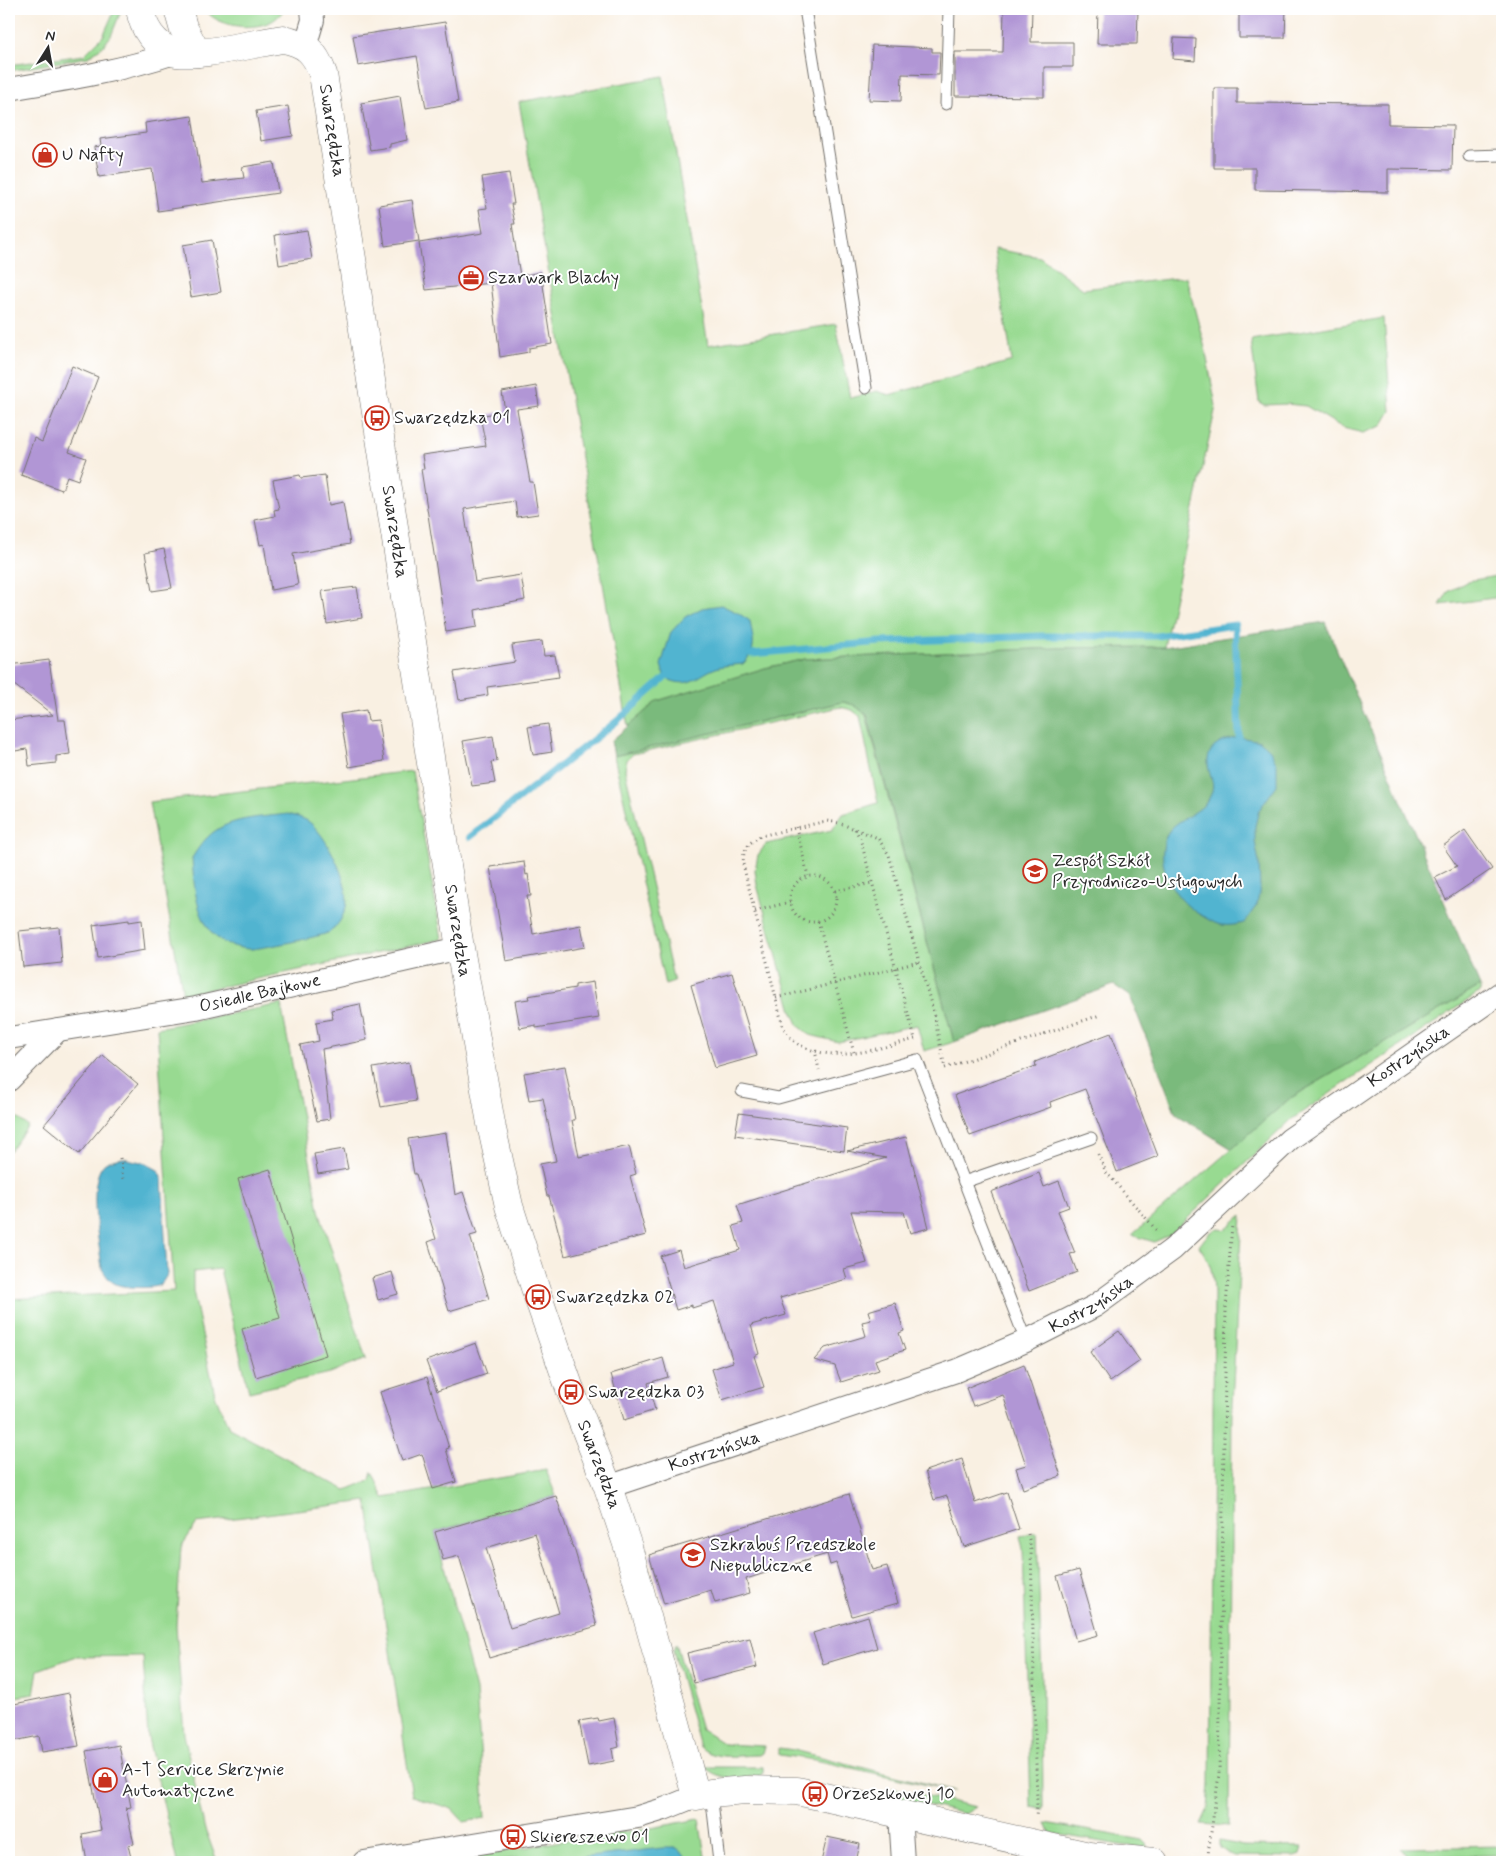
<svg xmlns="http://www.w3.org/2000/svg" width="1511" height="1871" viewBox="0 0 1511 1871" font-family="Mynerve,sans-serif">
<style>
.green{fill:#98da91;stroke:#62825e}
.forest{fill:#7aba7b;stroke:#527253}
.water{fill:#51b4d0;stroke:#3e707e}
.lines{fill:none;stroke-linecap:round;stroke-linejoin:round}
.stream{stroke:#51b4d0;stroke-width:7}
.building{fill:#b196d5;fill-rule:evenodd}
.service-casing{stroke:#73706b;stroke-width:13}
.minor-casing{stroke:#73706b;stroke-width:24}
.tertiary-casing{stroke:#73706b;stroke-width:29}
.path{stroke:#73706b;stroke-width:3;stroke-dasharray:1 4;stroke-linecap:butt}
.service{stroke:#fff;stroke-width:11}
.minor{stroke:#fff;stroke-width:22}
.tertiary{stroke:#fff;stroke-width:28}
.labels{text-anchor:middle;dominant-baseline:central;stroke-width:4;stroke-linejoin:round;paint-order:stroke}
.street-label{font-size:18px;fill:#2b2b2b;stroke:#fff}
.poi-label{font-size:18px;fill:#2b2b2b;stroke:#fff;text-anchor:start}
</style>
<rect width="100%" height="100%" fill="#fff"/>
<filter id="ink" filterUnits="userSpaceOnUse"><feTurbulence type="fractalNoise" baseFrequency=".02" numOctaves="2"/><feDisplacementMap in="SourceGraphic" scale="10" xChannelSelector="R" yChannelSelector="G"/><feConvolveMatrix kernelMatrix="1 2 1 2 8 2 1 2 1" color-interpolation-filters="sRGB"/></filter>
<filter id="wash" filterUnits="userSpaceOnUse"><feTurbulence type="fractalNoise" baseFrequency=".0096" numOctaves="4" result="noise"/><feDisplacementMap in="SourceGraphic" scale="20" xChannelSelector="R" yChannelSelector="G"/><feGaussianBlur stdDeviation="1.12" result="paint"/><feColorMatrix in="noise" values="0 0 0 0 0 0 0 0 0 0 0 0 0 0 0 0 0 1.4 0 .05"/><feComposite in="paint" operator="in"/></filter>
<g filter="url(#wash)">
<rect width="100%" height="100%" fill="#f9f0e2"/>
<g class="green">
<path d="M115 9H121V11L111 36 103 46 88 57 9 71V65L84 55 103 36Z"/>
<path d="M205 9H285C281 13 276 20 270 22 252 31 216 27 205 9Z"/>
<path d="M663 76 708 345 836 324 850 398 877 391 889 395 1012 361 994 249 1040 257 1083 289 1186 277 1205 348 1216 406 1164 647 1058 648 805 659 765 668 657 701 628 727 519 102Z"/>
<path d="M1384 318 1391 411 1382 426 1363 433 1343 428 1306 406 1287 404 1264 405 1259 402 1251 340Z"/>
<path d="M1502 575V597L1440 605 1448 592 1468 581Z"/>
<path d="M843 702 854 704 866 715 954 1042 924 1051 917 1025 838 1042 810 1035 799 1026 792 1011 757 885 755 870 758 855 766 844 832 830 843 814 878 803 860 716 852 710 840 707 633 754 627 760 625 770 674 982 665 985 614 756Z"/>
<path d="M412 771 442 939 183 995 149 802Z"/>
<path d="M1480 986V992L1292 1119 1170 1235 1154 1242 1132 1235 1289 1099Z"/>
<path d="M281 1004 319 1210 366 1359 330 1373 249 1392 220 1269 193 1272V1291L215 1395 229 1428 346 1490 370 1480 372 1472 384 1498 546 1470 556 1496 435 1532 476 1690 485 1818 464 1822 452 1809 412 1796 367 1501 197 1523 181 1547 176 1626 184 1734 204 1826 217 1861 177 1862 148 1738 143 1656 74 1657 38 1670 34 1694 9 1698V1299L174 1291 157 1028Z"/>
<path d="M9 1112 28 1126 9 1152Z"/>
<path d="M1242 1215 1232 1404 1229 1826 1201 1824 1208 1809 1210 1783 1214 1292C1213 1272 1211 1263 1199 1246 1206 1237 1212 1226 1224 1230Z"/>
<path d="M1037 1532 1042 1679 1043 1809 1031 1807 1023 1549 1020 1536Z"/>
<path d="M676 1643 701 1729 724 1744 764 1746 762 1753 759 1755C739 1755 715 1761 700 1747L673 1650Z"/>
<path d="M779 1748 794 1750 955 1791 815 1760 779 1755Z"/>
<path d="M705 1767H763V1772L760 1776C739 1777 721 1782 705 1767Z"/>
<path d="M892 1788 976 1807 965 1814 894 1797Z"/>
<path d="M699 1819 706 1862H518L517 1858 491 1862H466V1858L590 1836 640 1830Z"/>
<path d="M1046 1823 1142 1840 1146 1844 1147 1848 1120 1845 1050 1833Z"/>
<path d="M1220 1841 1243 1846 1302 1847 1300 1855 1294 1857 1235 1856 1229 1854 1220 1848Z"/>
<path d="M1502 1846V1855L1407 1857 1401 1848Z"/>
</g>
<path class="forest" d="M1325 622 1480 986 1289 1099 1232 1149 1176 1114 1130 996 1114 985 954 1042 867 715 854 705 843 702 614 756 611 741 657 701 765 668 805 659 1058 648 1164 647Z"/>
<g class="water">
<path d="M721 605 738 613 750 621C753 642 758 648 743 664 735 665 727 665 719 667 696 674 692 691 665 678L661 665 671 632 685 617 702 608Z"/>
<path d="M1239 737 1260 741 1270 750 1277 764V785L1259 810 1255 826V842L1259 862 1260 888 1257 905 1244 923C1236 925 1229 926 1221 925 1212 923 1205 917 1197 913 1172 896 1154 864 1167 834 1174 820 1201 813 1208 800 1218 783 1209 779 1208 764 1206 746 1224 740 1239 737Z"/>
<path d="M288 814C293 816 301 817 306 820 325 830 352 886 346 907 345 911 342 917 340 921 338 924 333 930 330 932 324 936 259 949 251 949 239 949 220 943 213 934 195 913 194 884 192 858 198 848 205 838 215 831 235 817 265 817 288 814Z"/>
<path d="M123 1158 145 1163 158 1170 162 1178 167 1275C165 1278 163 1282 160 1285 154 1289 123 1288 116 1284 109 1281 106 1275 102 1269 100 1246 86 1182 104 1164 109 1160 117 1159 123 1158Z"/>
<path d="M662 1848H677L684 1854 687 1862H567L574 1859Z"/>
</g>
<g class="lines">
<g class="stream">
<path d="M752 654 881 642 1042 636H1157L1235 625 1239 737"/>
<path d="M470 837 617 721 665 678"/>
</g>
</g>
<g id="blocks">
<g class="building">
<path d="M1004 9H1032L1031 42H1073V67H1044V97L955 96V52H1003Z"/>
<path d="M1098 9H1138L1137 44H1097Z"/>
<path d="M1239 9H1286L1285 38H1239Z"/>
<path d="M445 22 458 102 426 108 417 56 358 66 353 36Z"/>
<path d="M1174 38 1196 39 1195 61 1173 59Z"/>
<path d="M872 45 932 48V52H940L939 75 902 74 901 101 869 100Z"/>
<path d="M1214 88H1237V103L1388 104V124L1453 125 1452 170 1388 169V192L1255 190V168H1214Z"/>
<path d="M400 96 407 140 390 144V147L370 150 361 103Z"/>
<path d="M288 106 293 136 261 141 256 111Z"/>
<path d="M192 116 202 183 244 178 242 167 274 162 278 193 158 211 152 169 99 177 94 147 101 146 100 139 146 133 145 123Z"/>
<path d="M509 173 514 204H511L515 224H512L520 276 541 272 552 344 529 348V352L500 357 491 283 426 290 419 243 483 233 479 209 487 208 482 177Z"/>
<path d="M412 200 419 241 385 246 379 205Z"/>
<path d="M307 230 312 259 279 265 275 235Z"/>
<path d="M212 240 221 292 191 297 183 245Z"/>
<path d="M72 366 98 377 69 452 86 458 78 480 67 476 62 490 21 475 34 438 42 442Z"/>
<path d="M536 386 539 406 517 409 530 482H533L538 514 517 517 515 501 464 509 475 582 521 575 525 600 475 610 477 627 446 632 421 469H424L422 455 486 446 480 416 505 411 502 392Z"/>
<path d="M300 475 301 478 325 475 329 505 343 502 350 544 293 554 298 585 271 590 264 544 260 545 255 520 275 516 274 510 279 509 273 480Z"/>
<path d="M164 549 172 588 152 591 145 553Z"/>
<path d="M357 587 362 618 327 624 322 591Z"/>
<path d="M542 641 544 656 555 655 559 677 487 687 488 695 459 700 454 672 515 662 512 645Z"/>
<path d="M49 660 58 720H65L70 754 56 756V763L29 766 27 749 9 752V720L53 715 9 681V665Z"/>
<path d="M366 710 368 721 378 720 384 761 349 767 340 714Z"/>
<path d="M548 724 552 752 533 755 528 727Z"/>
<path d="M493 736 497 761 491 762 495 783 472 786 463 741Z"/>
<path d="M1465 830 1492 869 1446 900 1435 877 1457 866 1443 846Z"/>
<path d="M524 862 526 875 528 874 531 896H527L533 934 581 925 585 947 506 961 490 867Z"/>
<path d="M129 920V922L142 920 145 950 98 958 93 925Z"/>
<path d="M59 927 62 963 23 967 19 931Z"/>
<path d="M732 973 757 1056 715 1068 691 985Z"/>
<path d="M593 982 599 1018 536 1028V1025L520 1028 515 1001 529 999 528 996 575 988V985Z"/>
<path d="M360 1004 367 1040 322 1049 330 1119 317 1121 300 1045 319 1041 316 1022 333 1019 331 1010Z"/>
<path d="M1111 1033 1158 1156 1117 1172 1085 1089 1050 1102 1051 1107 970 1136 955 1095 1036 1066 1035 1062Z"/>
<path d="M103 1055 138 1084 79 1154 44 1125Z"/>
<path d="M409 1062 416 1101 381 1107 373 1068Z"/>
<path d="M565 1066 575 1120H572L579 1157 629 1146 636 1174 630 1176 646 1235 565 1256 549 1196H547L540 1164 556 1161 543 1098 529 1100 524 1073Z"/>
<path d="M739 1113 847 1128 844 1151 735 1135Z"/>
<path d="M446 1133 455 1195 463 1192 477 1234 470 1236 489 1299 449 1311 428 1242 436 1239 416 1174H414L408 1139Z"/>
<path d="M906 1137 929 1228 910 1233 904 1212 851 1211 867 1263 844 1269 847 1279 780 1298 786 1315 751 1325 759 1354 754 1356 764 1387 722 1400 712 1369 733 1362 714 1301 692 1308V1305L676 1310 660 1256 679 1250 684 1267 740 1250 733 1226 743 1223 737 1205 886 1158 847 1151Z"/>
<path d="M344 1149 348 1169 318 1174 314 1154Z"/>
<path d="M270 1169 326 1355 256 1377 242 1329 280 1318 238 1179Z"/>
<path d="M1039 1173 1044 1187 1059 1181 1069 1207 1058 1211 1075 1253 1070 1254 1077 1272 1029 1291 991 1192Z"/>
<path d="M392 1272 398 1294 378 1300 372 1278Z"/>
<path d="M895 1303 904 1331 899 1333 905 1350 875 1360 879 1370 841 1382 835 1366 814 1360 825 1348 866 1336 862 1322 871 1320 868 1311Z"/>
<path d="M1119 1331 1140 1361 1110 1382 1090 1352Z"/>
<path d="M476 1343 487 1374 437 1391 426 1361Z"/>
<path d="M663 1358 668 1377 648 1383 655 1410 624 1420 611 1374Z"/>
<path d="M1024 1364 1061 1476 1023 1489 1016 1468 1026 1465 1003 1395 973 1406 966 1388Z"/>
<path d="M427 1377 449 1448 446 1449 456 1482 433 1489 422 1454 402 1461 380 1392Z"/>
<path d="M962 1459 975 1503 1007 1492 1019 1529 964 1547 947 1496 934 1500 925 1471Z"/>
<path d="M849 1494 872 1570 887 1566 898 1603 852 1616 836 1563 830 1565 827 1554 746 1579 750 1593 715 1603 711 1590 664 1604 649 1555Z"/>
<path d="M556 1496 573 1548H574L597 1626 489 1658 459 1556 443 1560 435 1532ZM535 1533 559 1613 510 1628 486 1548Z"/>
<path d="M1079 1570 1098 1635 1076 1641 1057 1576Z"/>
<path d="M868 1616 877 1648 823 1664 813 1633Z"/>
<path d="M750 1638 757 1667 694 1683 687 1653Z"/>
<path d="M69 1693 79 1746 42 1752 39 1736 9 1742V1705Z"/>
<path d="M598 1718 599 1721 614 1718 619 1747 612 1749 614 1761 588 1766 579 1721Z"/>
<path d="M119 1745 131 1807 126 1808 134 1844 128 1845 132 1862H87L82 1834 101 1830 86 1751Z"/>
<path d="M827 1837 860 1844 856 1862H821Z"/>
</g>
</g>
</g>
<g filter="url(#ink)">
<use href="#blocks" fill-opacity="0" stroke="#73706b" stroke-width="1"/>
<g class="lines">
<g class="service-casing">
<g id="service">
<path d="M805 9 866 388"/>
<path d="M946 104 949 9"/>
<path d="M1469 156 1502 155"/>
<path d="M742 1091 778 1098 917 1060 1026 1341"/>
<path d="M964 1182 1091 1138"/>
<path d="M711 1793 719 1862"/>
</g>
</g>
<g class="minor-casing">
<g id="minor">
<path d="M305 47 313 20 312 9"/>
<path d="M9 89C64 80 121 71 174 53"/>
<path id="s1" d="M9 1038 196 1008 460 948"/>
<path d="M9 1080 58 1030"/>
<path id="s2" d="M608 1487 956 1371 1026 1341 1095 1306 1173 1249 1290 1139 1502 992"/>
<path d="M900 1814 903 1862"/>
<path d="M364 1862 638 1817 664 1809 696 1796"/>
</g>
</g>
<g class="tertiary-casing">
<g id="tertiary">
<path id="s3" d="M140 9C143 28 154 45 173 52 190 59 261 42 283 39 306 43 315 52 323 74L460 948 492 1129 509 1206 538 1297 571 1392 608 1487 628 1547 696 1796 711 1793 745 1790 797 1791 1089 1856 1154 1862"/>
<path d="M178 9 183 27 197 53"/>
</g>
</g>
<g class="path">
<path d="M796 827 808 876"/>
<path d="M855 829 860 838 915 1039"/>
<circle cx="813" cy="899" r="23"/>
<path d="M835 891 872 883"/>
<path d="M755 911 790 902"/>
<path d="M818 921 854 1053"/>
<path d="M776 998 919 962"/>
<path d="M915 1039C878 1048 838 1064 802 1046 793 1043 788 1034 783 1027L743 864 744 852 750 843 760 836 827 821 839 823 878 838 889 855 933 1011 945 1068"/>
<path d="M815 1050 819 1070"/>
<path d="M945 1068 1100 1015"/>
<path d="M1098 1154 1106 1172 1158 1232"/>
<path d="M120 1158 123 1179"/>
<path d="M1028 1534 1031 1549 1037 1805 1036 1818"/>
<path d="M1207 1862 1219 1774 1226 1307 1232 1224"/>
</g>
<use href="#service" class="service"/>
<use href="#minor" class="minor"/>
<use href="#tertiary" class="tertiary"/>
</g>
</g>
<defs>
<g id="shop-ring" transform="scale(1.25)"><circle r="9.5" fill="#fff" stroke="#c8321e" stroke-width="1.5"/><path d="M-5-2.5h2.3a2.7 3.5 0 0 1 5.4 0H5L5.5 6h-11ZM-1.5-2.5h3a1.5 2.3 0 0 0-3 0Z" fill="#c8321e"/></g>
<g id="office-ring" transform="scale(1.25)"><circle r="9.5" fill="#fff" stroke="#c8321e" stroke-width="1.5"/><path d="M-6-3h4V-5.5h4V-3h4V5H-6ZM-1-4.5V-3h2v-1.5ZM-6 0V1H6V0Z" fill="#c8321e"/></g>
<g id="bus-ring" transform="scale(1.25)"><circle r="9.5" fill="#fff" stroke="#c8321e" stroke-width="1.5"/><path d="M-5-6H5V4H4V6H2V4H-2V6H-4V4H-5ZM-3.5-4V0h7V-4ZM-3.5 1.2v1.5H-2V1.2ZM2 1.2v1.5H3.5V1.2Z" fill="#c8321e"/></g>
<g id="school-ring" transform="scale(1.25)"><circle r="9.5" fill="#fff" stroke="#c8321e" stroke-width="1.5"/><path d="M0-5L7-2L0 1L-7-2ZM-4 1L0 2.5L4 1V4Q0 6-4 4Z" fill="#c8321e"/></g>
</defs>
<g fill-rule="evenodd">
<use href="#shop-ring" x="45" y="155"/>
<use href="#office-ring" x="471" y="278"/>
<use href="#bus-ring" x="377" y="418"/>
<use href="#school-ring" x="1035" y="871"/>
<use href="#bus-ring" x="538" y="1297"/>
<use href="#bus-ring" x="571" y="1392"/>
<use href="#school-ring" x="693" y="1555"/>
<use href="#shop-ring" x="105" y="1780"/>
<use href="#bus-ring" x="815" y="1794"/>
<use href="#bus-ring" x="513" y="1837"/>
</g>
<g class="labels">
<g class="street-label">
<text stroke="none"><textPath href="#s3" startOffset="282">Swarzędzka</textPath></text>
<text stroke="none"><textPath href="#s3" startOffset="688">Swarzędzka</textPath></text>
<text stroke="none"><textPath href="#s3" startOffset="1092">Swarzędzka</textPath></text>
<text stroke="none"><textPath href="#s1" startOffset="255">Osiedle Bajkowe</textPath></text>
<text stroke="none"><textPath href="#s2" startOffset="922">Kostrzyńska</textPath></text>
<text stroke="none"><textPath href="#s2" startOffset="518">Kostrzyńska</textPath></text>
<text stroke="none"><textPath href="#s2" startOffset="112">Kostrzyńska</textPath></text>
<text stroke="none"><textPath href="#s3" startOffset="1646">Swarzędzka</textPath></text>
</g>
<g class="poi-label">
<text x="62" y="155">U Nafty</text>
<text x="488" y="278">Szarwark Blachy</text>
<text x="394" y="418">Swarzędzka 01</text>
<text x="1052" y="861">Zespół Szkół<tspan x="1052" dy="21">Przyrodniczo-Usługowych</tspan></text>
<text x="556" y="1297">Swarzędzka 02</text>
<text x="588" y="1392">Swarzędzka 03</text>
<text x="710" y="1545">Szkrabuś Przedszkole<tspan x="710" dy="21">Niepubliczne</tspan></text>
<text x="122" y="1770">A-T Service Skrzynie<tspan x="122" dy="21">Automatyczne</tspan></text>
<text x="832" y="1794">Orzeszkowej 10</text>
<text x="530" y="1837">Skiereszewo 01</text>
</g>
</g>
<rect width="1511" height="1871" fill="none" stroke="#fff" stroke-width="30"/>
<g transform="translate(48 48) rotate(11)" stroke="#ffffff" stroke-width="4" paint-order="stroke">
<path d="M0-4L9 19L0 12L-9 19Z" fill="#2b2b2b"/>
<text y="-8" font-size="14" font-weight="bold" text-anchor="middle" fill="#2b2b2b">N</text>
</g>
</svg>
